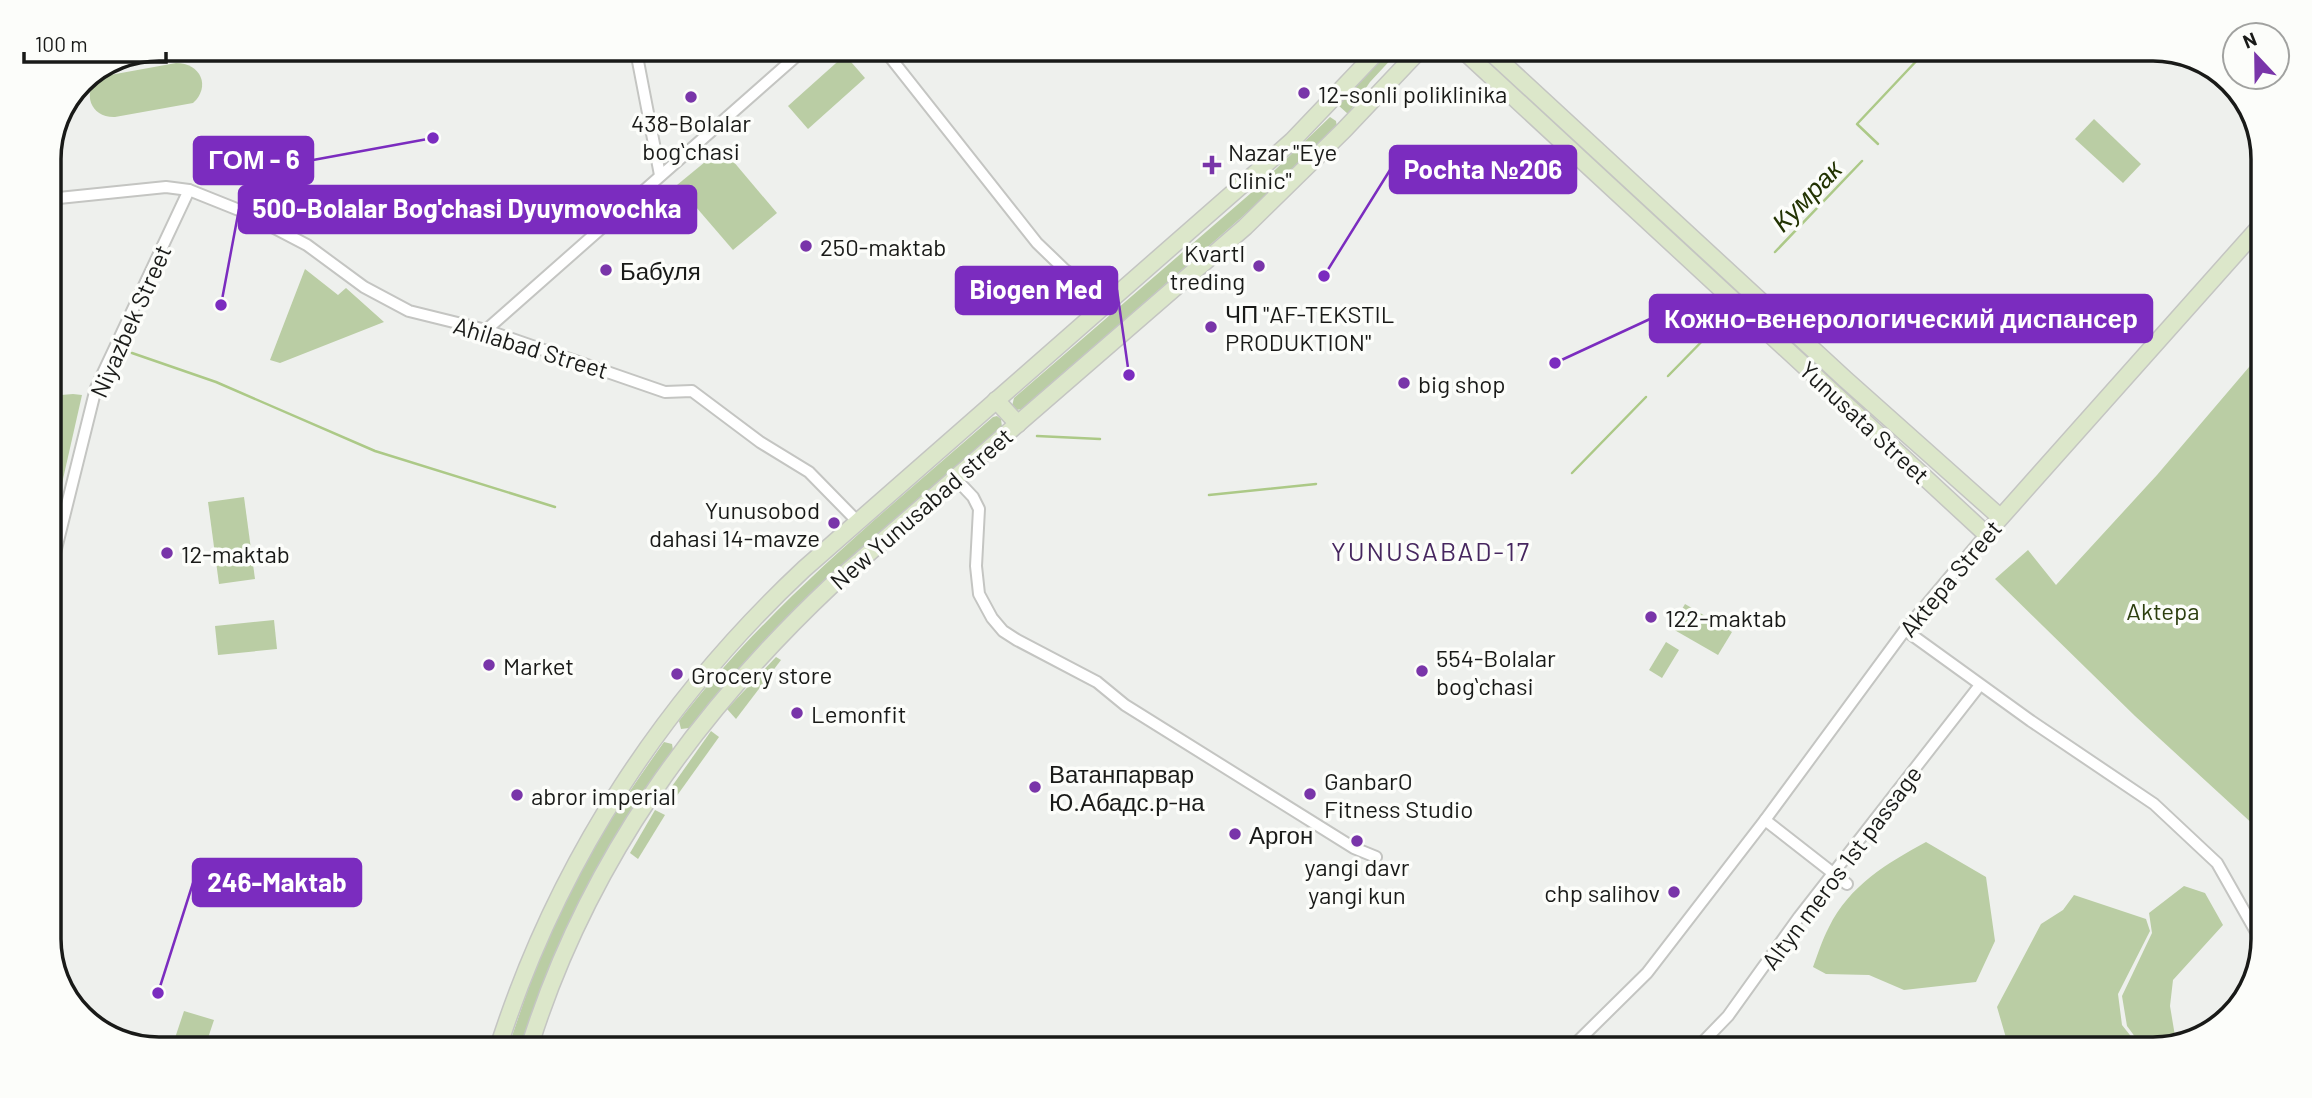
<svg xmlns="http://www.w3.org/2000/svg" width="2312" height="1098" viewBox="0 0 2312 1098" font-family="Barlow,sans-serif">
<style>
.green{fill:#bacda4}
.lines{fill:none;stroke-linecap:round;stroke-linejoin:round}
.stream{stroke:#acc987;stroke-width:2.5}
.street-casing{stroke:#c4c5c2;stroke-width:14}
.secondary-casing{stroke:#c4c5c2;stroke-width:19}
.street{stroke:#fff;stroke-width:10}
.secondary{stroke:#dce7ca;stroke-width:16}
.poi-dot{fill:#7935a9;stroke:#fcfdfa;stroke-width:2.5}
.labels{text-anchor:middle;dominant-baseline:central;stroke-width:7;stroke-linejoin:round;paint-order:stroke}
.poi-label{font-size:24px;fill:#191a18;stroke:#fcfdfa;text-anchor:start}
.street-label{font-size:24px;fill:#191a18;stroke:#fcfdfa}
.park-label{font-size:24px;fill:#2d3f0f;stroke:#fcfdfa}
.water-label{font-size:26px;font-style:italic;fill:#223302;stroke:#fcfdfa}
.neighbourhood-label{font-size:26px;letter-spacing:2px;fill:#46265f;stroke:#fcfdfa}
.rim{fill:none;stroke:#191a18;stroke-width:3.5}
.leader{fill:none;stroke:#7b2cbf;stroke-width:2.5}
.callout-dot{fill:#7b2cbf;stroke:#fcfdfa;stroke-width:2.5}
.callout{fill:#7b2cbf;stroke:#7b2cbf;stroke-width:2.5}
.callout-label{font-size:26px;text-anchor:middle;font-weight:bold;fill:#fff}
</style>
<rect width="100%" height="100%" fill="#eef0ed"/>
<g class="green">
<path d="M1385 54H1396L1370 82 1348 114 1338 105Z"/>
<path d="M845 55 865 78 808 129 788 106Z"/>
<path d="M176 63C201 63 211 87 193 103L115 117C91 118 81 93 99 77Z"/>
<path d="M1330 117 1336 121 1337 127 1259 202 1023 409 1015 410 1012 406 1014 398 1251 193Z"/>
<path d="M2094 119 2141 164 2123 183 2075 139Z"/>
<path d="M722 148 777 213 733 250 677 185Z"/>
<path d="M305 269 338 295 346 288 384 322 280 363 270 360Z"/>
<path d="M2261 353 2256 827 2135 716 1995 579 2028 550 2056 585 2157 475Z"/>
<path d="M73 394 82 395 49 541V396Z"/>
<path d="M997 416 1001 419 1002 427C893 523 779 612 689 728L681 729 679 721C769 605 883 513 993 417Z"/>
<path d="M244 497 255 579 219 584 208 502Z"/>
<path d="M1685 604 1732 632 1718 655 1671 628Z"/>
<path d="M274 620 277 649 218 655 215 626Z"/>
<path d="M1666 642 1679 650 1662 678 1649 670Z"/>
<path d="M776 657 781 660 736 719 727 709Z"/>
<path d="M711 731 719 737 671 804 663 799Z"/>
<path d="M664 742 672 744 673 750C632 808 592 870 563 936 548 970 536 1007 524 1042H510C527 992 545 940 569 892 596 840 630 790 664 742Z"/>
<path d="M655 810 665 815 638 859 630 853Z"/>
<path d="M1926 842 1986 877 1995 941 1976 982 1904 990 1869 975 1826 974 1813 967C1818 954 1822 940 1829 927 1849 886 1887 863 1926 842Z"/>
<path d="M2184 886 2205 893 2223 925 2173 980 2170 1006 2176 1042 2154 1049H2144L2127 1026 2122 996 2152 933 2149 913Z"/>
<path d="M2074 895 2146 919 2150 931 2118 994 2122 1025 2141 1049 2009 1048 1997 1007 2041 924 2063 910Z"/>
<path d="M184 1011 214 1020 207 1041H174Z"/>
</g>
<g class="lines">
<g class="stream">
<path d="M1878 144 1857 124 1921 56"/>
<path d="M1775 252 1862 161"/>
<path d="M132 353 216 382 375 451 555 507"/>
<path d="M1668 376 1714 329"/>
<path d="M1037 436 1100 439"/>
<path d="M1572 473 1646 397"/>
<path d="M1209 495 1316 484"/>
</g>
<g class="street-casing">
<g id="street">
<path d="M636 51 660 175"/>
<path d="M886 52 1037 243 1064 269 1108 302"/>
<path d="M49 199 166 187 189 190 244 212 307 245 364 287 409 311 486 330 665 392 692 391 760 442 809 472 857 521"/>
<path d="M486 330 801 52"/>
<path d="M955 478 973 497 979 509 976 566 979 594 992 618 1003 631 1017 640 1097 682 1125 705 1354 848 1376 857"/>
<path d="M49 577 96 388 189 190"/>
<path d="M1905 630 2031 721 2154 804 2217 863 2255 930"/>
<path d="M1765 820 1847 884"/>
<path d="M1572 1047 1647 973 1765 820 1905 630 1986 534"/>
<path d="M1698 1047 1728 1016 1799 917 1980 685"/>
</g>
</g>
<g class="secondary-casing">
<g id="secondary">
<path d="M1467 54 1986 534 2262 224"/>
<path d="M1494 55 1845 379 2000 517"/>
<path d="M996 400 1018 424"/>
<path d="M500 1042C559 860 664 700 804 569L1292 141 1375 54"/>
<path d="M531 1042C588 862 696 713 833 584L1245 227 1344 130 1416 54"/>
</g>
</g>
<use href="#street" class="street"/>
<use href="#secondary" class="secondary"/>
</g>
<g class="poi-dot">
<circle cx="1304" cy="93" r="7"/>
<circle cx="691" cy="97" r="7"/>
<path d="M1208.5 154.5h7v7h7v7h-7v7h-7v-7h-7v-7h7z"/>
<circle cx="806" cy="246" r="7"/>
<circle cx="1259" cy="266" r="7"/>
<circle cx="606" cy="270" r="7"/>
<circle cx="1211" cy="327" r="7"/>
<circle cx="1404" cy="383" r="7"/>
<circle cx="834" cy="523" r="7"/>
<circle cx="167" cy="553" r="7"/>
<circle cx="1651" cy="617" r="7"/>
<circle cx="489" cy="665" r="7"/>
<circle cx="1422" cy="671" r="7"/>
<circle cx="677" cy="674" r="7"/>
<circle cx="797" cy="713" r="7"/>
<circle cx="1035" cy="787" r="7"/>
<circle cx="1310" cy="794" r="7"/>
<circle cx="517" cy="795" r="7"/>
<circle cx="1235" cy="834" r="7"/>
<circle cx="1357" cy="841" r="7"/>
<circle cx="1674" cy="892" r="7"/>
</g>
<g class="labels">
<g class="poi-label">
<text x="1318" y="93">12-sonli poliklinika</text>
<text x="691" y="122" text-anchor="middle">438-Bolalar<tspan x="691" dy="28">bogʻchasi</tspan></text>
<text x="1228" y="151">Nazar "Eye<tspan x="1228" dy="28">Clinic"</tspan></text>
<text x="820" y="246">250-maktab</text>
<text x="1245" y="252" text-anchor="end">Kvartl<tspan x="1245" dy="28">treding</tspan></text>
<text x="620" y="270">Бабуля</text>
<text x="1225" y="313">ЧП "AF-TEKSTIL<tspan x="1225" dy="28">PRODUKTION"</tspan></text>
<text x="1418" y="383">big shop</text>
<text x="820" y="509" text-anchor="end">Yunusobod<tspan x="820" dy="28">dahasi 14-mavze</tspan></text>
<text x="181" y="553">12-maktab</text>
<text x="1665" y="617">122-maktab</text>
<text x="1436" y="657">554-Bolalar<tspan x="1436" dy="28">bogʻchasi</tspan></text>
<text x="503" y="665">Market</text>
<text x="691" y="674">Grocery store</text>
<text x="811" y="713">Lemonfit</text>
<text x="1049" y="773">Ватанпарвар<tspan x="1049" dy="28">Ю.Абадс.р-на</tspan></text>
<text x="1324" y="780">GanbarO<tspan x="1324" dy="28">Fitness Studio</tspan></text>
<text x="531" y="795">abror imperial</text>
<text x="1249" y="834">Аргон</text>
<text x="1357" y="866" text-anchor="middle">yangi davr<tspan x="1357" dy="28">yangi kun</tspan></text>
<text x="1660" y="892" text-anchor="end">chp salihov</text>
</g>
<g class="street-label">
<text transform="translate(130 321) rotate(-66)">Niyazbek Street</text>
<text transform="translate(531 347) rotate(17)">Ahilabad Street</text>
<text transform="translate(1865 422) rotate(43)">Yunusata Street</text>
<text transform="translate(921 508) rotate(-41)">New Yunusabad street</text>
<text transform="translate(1950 578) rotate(-50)">Aktepa Street</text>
<text transform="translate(1841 867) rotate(-53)">Altyn meros 1st passage</text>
</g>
<g class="park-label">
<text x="2163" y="610">Aktepa</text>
</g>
<g class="water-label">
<text transform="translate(1806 195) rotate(-46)">Кумрак</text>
</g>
<g class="neighbourhood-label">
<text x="1431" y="550">YUNUSABAD-17</text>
</g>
</g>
<path d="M0 0H2312V1098H0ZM159 61H2153A98 98 0 0 1 2251 159V939A98 98 0 0 1 2153 1037H159A98 98 0 0 1 61 939V159A98 98 0 0 1 159 61Z" fill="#fcfdfa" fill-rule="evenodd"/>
<path class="rim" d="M159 61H2153A98 98 0 0 1 2251 159V939A98 98 0 0 1 2153 1037H159A98 98 0 0 1 61 939V159A98 98 0 0 1 159 61Z"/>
<path class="leader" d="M433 138L313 160M1324 276L1390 170M221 305L239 209M1129 375L1117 290M1555 363L1650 319M158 993L193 883"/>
<g class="callout-dot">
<circle cx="433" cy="138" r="7"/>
<circle cx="1324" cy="276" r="7"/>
<circle cx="221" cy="305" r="7"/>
<circle cx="1129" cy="375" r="7"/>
<circle cx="1555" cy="363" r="7"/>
<circle cx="158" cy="993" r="7"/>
</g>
<g class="callout">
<rect x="194" y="137" width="119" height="47" rx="7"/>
<rect x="1390" y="146" width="186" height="47" rx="7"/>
<rect x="239" y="186" width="457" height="47" rx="7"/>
<rect x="956" y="267" width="161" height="47" rx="7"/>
<rect x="1650" y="295" width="502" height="47" rx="7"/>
<rect x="193" y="859" width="168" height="47" rx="7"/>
</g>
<g class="callout-label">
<text x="254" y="169">ГОМ - 6</text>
<text x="1483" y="179">Pochta №206</text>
<text x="467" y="218">500-Bolalar Bog'chasi Dyuymovochka</text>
<text x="1036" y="299">Biogen Med</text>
<text x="1901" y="328">Кожно-венерологический диспансер</text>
<text x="277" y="892">246-Maktab</text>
</g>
<g transform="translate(2256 56) rotate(338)"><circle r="33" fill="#fcfdfa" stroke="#a1a2a0" stroke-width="2"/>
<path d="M0-5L12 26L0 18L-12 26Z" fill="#7935a9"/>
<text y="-10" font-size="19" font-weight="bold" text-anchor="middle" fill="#191a18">N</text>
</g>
<path d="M24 52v10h142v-10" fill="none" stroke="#191a18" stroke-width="3.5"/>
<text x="35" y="52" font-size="21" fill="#191a18" stroke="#fcfdfa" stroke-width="5" paint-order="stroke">100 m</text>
</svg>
